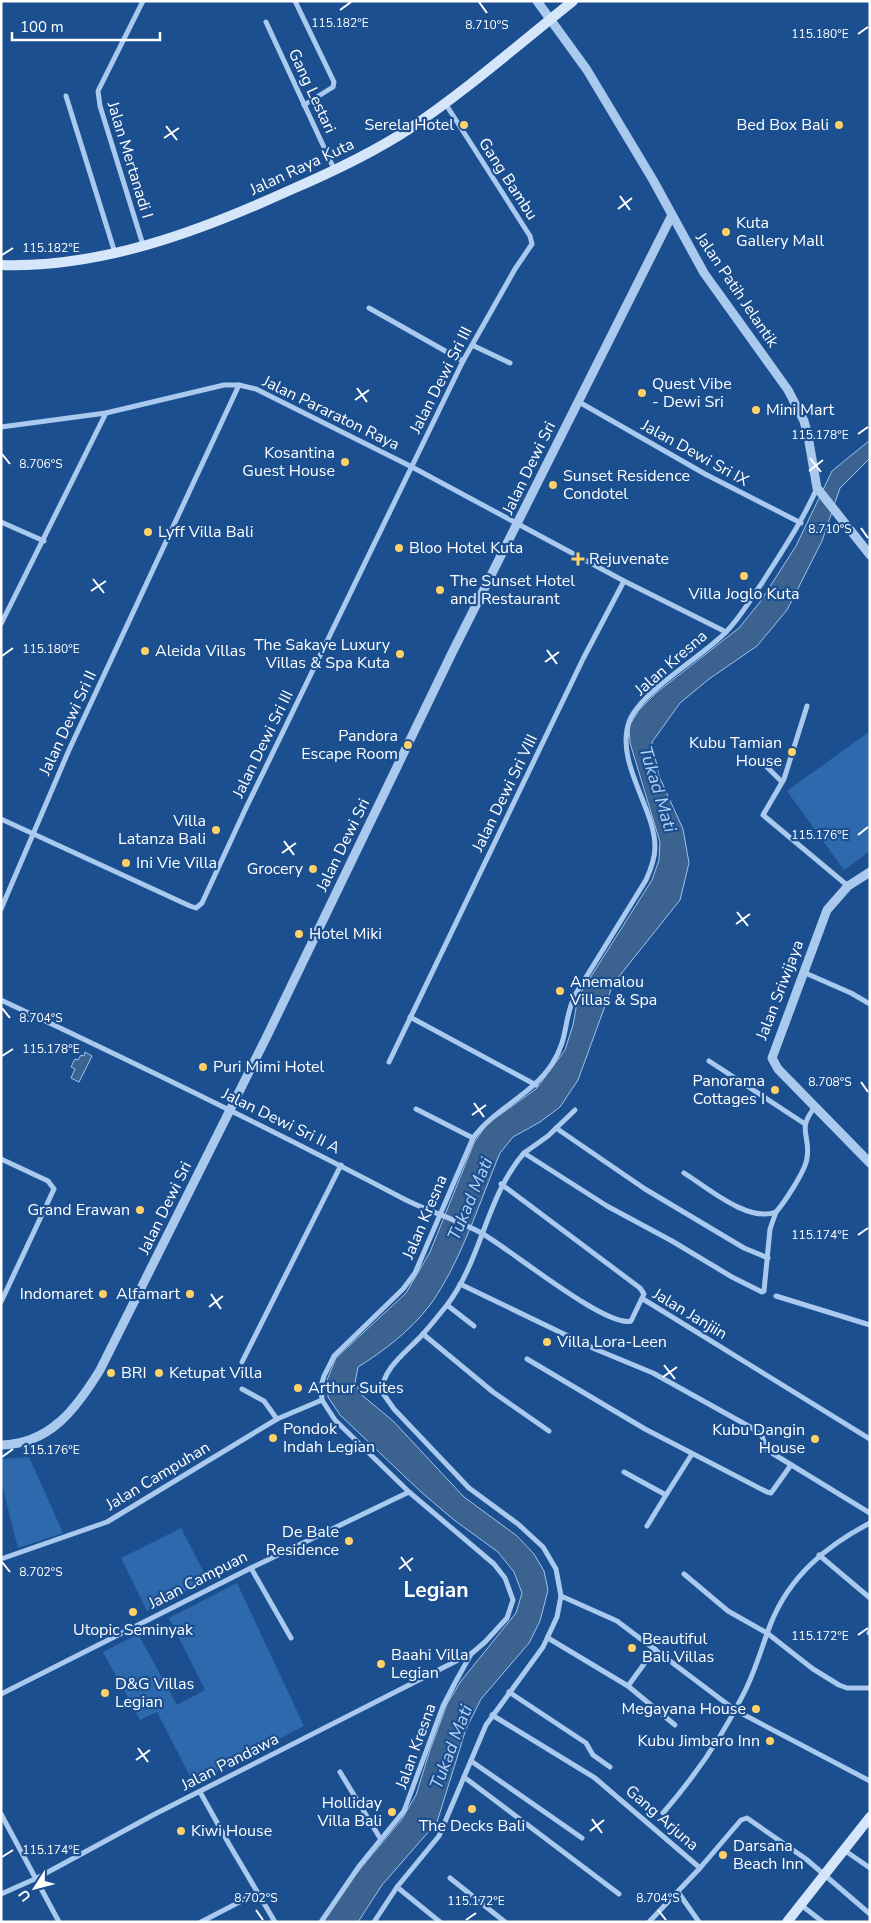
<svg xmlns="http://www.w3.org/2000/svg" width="871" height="1923" viewBox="0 0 871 1923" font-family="'Nunito Sans',sans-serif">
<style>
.green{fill:#2e69ad}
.water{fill:#3c6290;stroke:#9cc4f0}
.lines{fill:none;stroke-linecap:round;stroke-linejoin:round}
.minor{stroke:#a9c9ee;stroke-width:5}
.tertiary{stroke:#a9c9ee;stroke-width:9}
.secondary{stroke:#d6e6fa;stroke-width:10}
.ticks{fill:none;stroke:#fff;stroke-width:2}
.poi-dot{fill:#ffd166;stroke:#1b4f8f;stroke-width:2}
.labels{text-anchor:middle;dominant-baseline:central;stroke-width:4.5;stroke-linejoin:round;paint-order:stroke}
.street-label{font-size:16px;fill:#fff;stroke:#1b4f8f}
.poi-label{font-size:16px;fill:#fff;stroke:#1b4f8f;text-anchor:start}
.water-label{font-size:18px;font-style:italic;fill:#b5d3f5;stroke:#1b4f8f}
.district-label{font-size:21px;font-weight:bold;fill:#fff;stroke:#1b4f8f}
.ticks-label{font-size:12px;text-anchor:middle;fill:#fff;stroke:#1b4f8f;stroke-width:4.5;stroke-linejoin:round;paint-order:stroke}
</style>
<rect width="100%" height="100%" fill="#1b4f8f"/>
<g class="green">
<path d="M870 731V851L844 870 787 791Z"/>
<path d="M29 1457 63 1533 18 1548 1 1481V1459Z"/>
<path d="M181 1528 208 1580 147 1611 121 1558Z"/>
<path d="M237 1583 304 1726 194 1784 157 1712 140 1720 103 1652 138 1634 177 1705 205 1690 169 1618Z"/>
</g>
<g class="water">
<path d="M870 440V458L840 488 822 541 787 610 757 646 709 679 680 703 652 742 659 776 683 829 689 863 680 900 613 984 578 1080 560 1107 540 1122 513 1137 500 1153C480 1201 460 1264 430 1305 411 1330 384 1351 358 1367L355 1383 363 1396 393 1421 464 1497 517 1536 534 1554 544 1571 548 1590 540 1621 529 1643 481 1699 466 1729 437 1822 382 1885 358 1922H322L355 1875 402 1819 416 1795 430 1750 447 1704 461 1681 516 1613 522 1593 514 1572 498 1552 454 1520 420 1491 340 1415 328 1397 327 1380 336 1358 406 1293 430 1252 474 1143 487 1124 536 1089 565 1050 573 1025 578 997 652 880 659 860 660 842 630 743 629 726 639 710 656 693 739 628 760 602 796 546 832 471Z"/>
<path d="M85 1052 92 1056 79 1082 71 1078 75 1069 71 1067 75 1059 78 1060 81 1055 84 1056Z"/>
</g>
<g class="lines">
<g class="minor">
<path d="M295 1 334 82 333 87 304 105"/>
<path d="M266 22 335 171"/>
<path d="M66 96 115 253"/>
<path d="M143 245 100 106 98 91 143 1"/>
<path d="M369 308 463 361"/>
<path d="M472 345 510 363"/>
<path d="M579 402 705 474 801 523"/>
<path d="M1 427 106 413 224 385H239L256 389 412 467 624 581 726 632"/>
<path d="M1 522 44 541"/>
<path d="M1 624 106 413"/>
<path d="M807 706 784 779 763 815 848 886"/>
<path d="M759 759 782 782"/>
<path d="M1 819 190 906 196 908 202 903 245 810 463 361 515 269 532 244 530 236 445 103"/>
<path d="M1 909 69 750 239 385"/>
<path d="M803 972 851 993 870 1004"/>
<path d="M1 1000C137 1064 271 1129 404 1199 429 1212 459 1220 483 1234 511 1250 606 1328 631 1321L644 1294 640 1288 501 1184"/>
<path d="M410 1017 536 1085"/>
<path d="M709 1061 805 1124"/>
<path d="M389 1062 583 659 624 581"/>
<path d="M416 1109 473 1138"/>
<path d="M556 1128 645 1189 744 1248 768 1258"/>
<path d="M524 1153 548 1136 575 1110"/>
<path d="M1 1159 48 1181 54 1189 1 1302"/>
<path d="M684 1173C708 1188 748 1223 776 1212 784 1203 806 1170 807 1158 811 1135 796 1130 815 1107"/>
<path d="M460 1284 595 1349 653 1373 752 1428 762 1436 767 1450 870 1513"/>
<path d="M776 1296 870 1325"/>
<path d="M643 1299 870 1439"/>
<path d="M447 1305 474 1326"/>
<path d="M423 1334 493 1392 549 1431"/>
<path d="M527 1359 645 1429 767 1492 771 1493 791 1465"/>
<path d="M242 1362 341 1165"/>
<path d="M242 1389 264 1401 277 1419"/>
<path d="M624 1472 666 1495 692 1454"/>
<path d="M647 1526 666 1495"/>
<path d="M819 1555 870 1598"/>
<path d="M1 1559 107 1522 277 1419 322 1400"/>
<path d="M251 1568 291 1638"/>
<path d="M684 1574 728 1611 767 1633 813 1669 839 1685 847 1688H870"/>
<path d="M561 1596 617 1621 735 1710 870 1781"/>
<path d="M869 1633 870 1631"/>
<path d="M548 1638 628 1686 675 1725"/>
<path d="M628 1686 655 1649"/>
<path d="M509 1692 586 1743 593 1755 610 1767"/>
<path d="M1 1694 251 1568 409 1492"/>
<path d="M492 1715 595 1778 700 1868 741 1820 747 1818 806 1859 870 1914"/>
<path d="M471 1761 582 1838"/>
<path d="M340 1772 380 1838"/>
<path d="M464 1777 619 1894"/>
<path d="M200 1792 229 1844 275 1922"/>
<path d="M663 1813C696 1775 723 1736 745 1691 756 1669 762 1646 771 1623 790 1576 826 1546 870 1523"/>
<path d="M1 1814 59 1922"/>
<path d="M844 1850 870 1868"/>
<path d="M450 1878 505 1922"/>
<path d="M397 1887 440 1922"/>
<path d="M678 1892 699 1922"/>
<path d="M1 1894 37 1878 155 1814 470 1654"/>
<path d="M801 1905 823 1922"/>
<path d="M201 1922 257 1893"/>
<path d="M321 1922 360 1865 404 1811 443 1706 456 1681 471 1654 485 1642 507 1618 513 1600 505 1578 494 1564 409 1492 335 1420 322 1400 321 1386 324 1376 334 1356 403 1289 415 1273 473 1138C495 1108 531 1096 552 1064 569 1038 563 1020 575 995L646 880C651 869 655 859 655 847 655 808 615 763 629 722 639 693 703 656 726 632 740 618 750 600 762 583 782 551 801 524 817 488"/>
<path d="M374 1922 397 1887 439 1836 486 1725 543 1647 557 1617 561 1596 556 1569 543 1547 518 1524 469 1488 394 1409 382 1392C382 1368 408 1351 423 1334 431 1325 439 1315 447 1305 482 1259 486 1197 524 1153L607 1206 672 1241 732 1277 762 1292 764 1291 770 1229 776 1212"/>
<path d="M649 1922 700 1868"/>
</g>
<g class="tertiary">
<path d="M537 1 587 70 653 180 704 273 788 390 804 421 808 436 817 488 870 555"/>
<path d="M870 872 848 886 827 910 772 1058 778 1069 870 1163"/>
<path d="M1 1445C50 1444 76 1409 100 1370L268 1034 452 653 672 215"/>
</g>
<g class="secondary">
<path d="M1 265C101 268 198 232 288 191 330 173 371 154 409 129 467 90 519 44 573 1"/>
<path d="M787 1922 870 1817"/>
</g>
</g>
<path class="ticks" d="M479 2 487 13M340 10 351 2M858 34 868 27M166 126 177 140M164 138 179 128M620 196 630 210M618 209 632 198M2 255 13 248M357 388 367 402M355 400 369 390M858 434 868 427M2 454 10 464M810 458 821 472M809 471 823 460M861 528 868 538M93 579 104 593M91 591 106 581M547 650 557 664M2 656 13 648M545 662 559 652M858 835 868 827M284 841 294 855M282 853 296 843M737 912 748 926M736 924 750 914M2 1008 10 1018M2 1056 13 1049M861 1082 868 1092M474 1103 484 1117M472 1115 486 1105M858 1235 868 1228M211 1294 221 1309M209 1307 223 1296M664 1365 675 1379M663 1377 677 1367M2 1457 13 1449M401 1557 411 1571M2 1562 10 1572M399 1569 413 1558M858 1635 868 1628M138 1748 148 1762M136 1760 150 1750M592 1819 602 1833M590 1831 604 1820M2 1857 13 1850M256 1910 263 1920M658 1910 666 1920M466 1920 476 1913"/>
<g class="poi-dot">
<circle cx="464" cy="125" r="5"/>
<circle cx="839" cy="125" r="5"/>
<circle cx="726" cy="232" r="5"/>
<circle cx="642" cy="393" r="5"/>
<circle cx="756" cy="410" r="5"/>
<circle cx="345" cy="462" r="5"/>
<circle cx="553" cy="485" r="5"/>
<circle cx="148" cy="532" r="5"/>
<circle cx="399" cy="548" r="5"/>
<path d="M575.5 551.5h5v5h5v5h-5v5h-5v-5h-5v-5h5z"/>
<circle cx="744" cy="576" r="5"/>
<circle cx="440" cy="590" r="5"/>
<circle cx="145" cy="651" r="5"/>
<circle cx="400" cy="654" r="5"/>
<circle cx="408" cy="745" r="5"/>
<circle cx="792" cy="752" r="5"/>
<circle cx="216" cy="830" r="5"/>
<circle cx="126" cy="863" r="5"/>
<circle cx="313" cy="869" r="5"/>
<circle cx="299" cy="934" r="5"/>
<circle cx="560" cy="991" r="5"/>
<circle cx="203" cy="1067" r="5"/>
<circle cx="775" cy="1090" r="5"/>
<circle cx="140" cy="1210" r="5"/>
<circle cx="103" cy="1294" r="5"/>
<circle cx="190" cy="1294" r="5"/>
<circle cx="547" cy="1342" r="5"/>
<circle cx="111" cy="1373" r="5"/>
<circle cx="159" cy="1373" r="5"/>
<circle cx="298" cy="1388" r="5"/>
<circle cx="273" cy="1438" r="5"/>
<circle cx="815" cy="1439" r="5"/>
<circle cx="349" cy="1541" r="5"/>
<circle cx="133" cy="1612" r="5"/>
<circle cx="632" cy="1648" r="5"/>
<circle cx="381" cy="1664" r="5"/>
<circle cx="105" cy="1693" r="5"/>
<circle cx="756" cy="1709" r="5"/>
<circle cx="770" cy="1741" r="5"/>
<circle cx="472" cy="1809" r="5"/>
<circle cx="392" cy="1812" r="5"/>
<circle cx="181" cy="1831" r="5"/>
<circle cx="723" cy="1855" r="5"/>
</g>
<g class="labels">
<g class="street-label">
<text transform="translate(312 91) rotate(65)">Gang Lestari</text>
<text transform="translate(130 160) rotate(73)">Jalan Mertanadi I</text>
<text transform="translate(302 167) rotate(-25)">Jalan Raya Kuta</text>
<text transform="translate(508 179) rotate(57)">Gang Bambu</text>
<text transform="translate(737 290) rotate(56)">Jalan Patih Jelantik</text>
<text transform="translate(441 380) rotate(-63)">Jalan Dewi Sri III</text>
<text transform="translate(331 413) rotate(26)">Jalan Pararaton Raya</text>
<text transform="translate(695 453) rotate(29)">Jalan Dewi Sri IX</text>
<text transform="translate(529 468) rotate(-64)">Jalan Dewi Sri</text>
<text transform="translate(671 663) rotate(-41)">Jalan Kresna</text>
<text transform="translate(68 723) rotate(-65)">Jalan Dewi Sri II</text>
<text transform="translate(263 744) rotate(-64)">Jalan Dewi Sri III</text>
<text transform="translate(505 793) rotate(-64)">Jalan Dewi Sri VIII</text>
<text transform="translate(343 845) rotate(-64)">Jalan Dewi Sri</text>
<text transform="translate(780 990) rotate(-69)">Jalan Sriwijaya</text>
<text transform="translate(281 1121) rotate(26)">Jalan Dewi Sri II A</text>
<text transform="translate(165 1208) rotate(-64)">Jalan Dewi Sri</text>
<text transform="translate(425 1217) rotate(-67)">Jalan Kresna</text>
<text transform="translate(690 1314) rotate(31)">Jalan Janjiin</text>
<text transform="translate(158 1476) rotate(-31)">Jalan Campuhan</text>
<text transform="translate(198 1580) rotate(-27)">Jalan Campuan</text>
<text transform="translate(416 1746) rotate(-70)">Jalan Kresna</text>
<text transform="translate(230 1762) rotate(-27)">Jalan Pandawa</text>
<text transform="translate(662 1818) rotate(41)">Gang Arjuna</text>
</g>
<g class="poi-label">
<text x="454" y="125" text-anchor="end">Serela Hotel</text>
<text x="829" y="125" text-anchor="end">Bed Box Bali</text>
<text x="736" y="223">Kuta<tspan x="736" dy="18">Gallery Mall</tspan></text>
<text x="652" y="384">Quest Vibe<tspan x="652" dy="18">- Dewi Sri</tspan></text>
<text x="766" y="410">Mini Mart</text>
<text x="335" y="453" text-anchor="end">Kosantina<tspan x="335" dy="18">Guest House</tspan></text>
<text x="563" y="476">Sunset Residence<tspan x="563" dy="18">Condotel</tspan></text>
<text x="158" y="532">Lyff Villa Bali</text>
<text x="409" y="548">Bloo Hotel Kuta</text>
<text x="589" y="559">Rejuvenate</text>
<text x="450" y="581">The Sunset Hotel<tspan x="450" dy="18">and Restaurant</tspan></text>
<text x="744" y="594" text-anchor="middle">Villa Joglo Kuta</text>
<text x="390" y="645" text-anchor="end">The Sakaye Luxury<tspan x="390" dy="18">Villas &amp; Spa Kuta</tspan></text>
<text x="155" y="651">Aleida Villas</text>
<text x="398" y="736" text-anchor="end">Pandora<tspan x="398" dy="18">Escape Room</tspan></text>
<text x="782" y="743" text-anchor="end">Kubu Tamian<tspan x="782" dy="18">House</tspan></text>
<text x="206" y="821" text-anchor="end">Villa<tspan x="206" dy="18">Latanza Bali</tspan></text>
<text x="136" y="863">Ini Vie Villa</text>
<text x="303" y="869" text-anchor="end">Grocery</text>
<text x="309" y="934">Hotel Miki</text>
<text x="570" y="982">Anemalou<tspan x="570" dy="18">Villas &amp; Spa</tspan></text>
<text x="213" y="1067">Puri Mimi Hotel</text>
<text x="765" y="1081" text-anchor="end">Panorama<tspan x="765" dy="18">Cottages I</tspan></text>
<text x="130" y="1210" text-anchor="end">Grand Erawan</text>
<text x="93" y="1294" text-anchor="end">Indomaret</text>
<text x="180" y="1294" text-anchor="end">Alfamart</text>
<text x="557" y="1342">Villa Lora-Leen</text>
<text x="121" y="1373">BRI</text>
<text x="169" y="1373">Ketupat Villa</text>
<text x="308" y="1388">Arthur Suites</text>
<text x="283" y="1429">Pondok<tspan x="283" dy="18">Indah Legian</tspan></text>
<text x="805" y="1430" text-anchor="end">Kubu Dangin<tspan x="805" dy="18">House</tspan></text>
<text x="339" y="1532" text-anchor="end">De Bale<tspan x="339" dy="18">Residence</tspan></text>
<text x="133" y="1630" text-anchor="middle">Utopic Seminyak</text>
<text x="642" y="1639">Beautiful<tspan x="642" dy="18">Bali Villas</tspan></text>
<text x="391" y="1655">Baahi Villa<tspan x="391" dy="18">Legian</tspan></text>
<text x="115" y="1684">D&amp;G Villas<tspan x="115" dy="18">Legian</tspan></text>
<text x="746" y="1709" text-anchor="end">Megayana House</text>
<text x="760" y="1741" text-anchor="end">Kubu Jimbaro Inn</text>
<text x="382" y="1803" text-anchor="end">Holliday<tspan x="382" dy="18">Villa Bali</tspan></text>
<text x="472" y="1826" text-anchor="middle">The Decks Bali</text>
<text x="191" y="1831">Kiwi House</text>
<text x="733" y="1846">Darsana<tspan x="733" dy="18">Beach Inn</tspan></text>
</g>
<g class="water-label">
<text transform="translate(658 789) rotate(73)">Tukad Mati</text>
<text transform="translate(470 1199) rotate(-67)">Tukad Mati</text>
<text transform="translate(451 1747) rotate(-69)">Tukad Mati</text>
</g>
<g class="district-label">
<text x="436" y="1590">Legian</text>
</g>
</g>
<g class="ticks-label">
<text x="340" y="27">115.182°E</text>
<text x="487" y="29">8.710°S</text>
<text x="820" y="38">115.180°E</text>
<text x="51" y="252">115.182°E</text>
<text x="820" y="439">115.178°E</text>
<text x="41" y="468">8.706°S</text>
<text x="830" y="533">8.710°S</text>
<text x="51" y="653">115.180°E</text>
<text x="820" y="839">115.176°E</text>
<text x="41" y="1022">8.704°S</text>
<text x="51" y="1053">115.178°E</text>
<text x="830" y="1086">8.708°S</text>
<text x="820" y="1239">115.174°E</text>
<text x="51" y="1454">115.176°E</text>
<text x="41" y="1576">8.702°S</text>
<text x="820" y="1640">115.172°E</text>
<text x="51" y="1854">115.174°E</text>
<text x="256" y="1902">8.702°S</text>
<text x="658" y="1902">8.704°S</text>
<text x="476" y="1905">115.172°E</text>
</g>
<rect width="871" height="1923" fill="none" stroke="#ffffff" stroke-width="5"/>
<g transform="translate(35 1888) rotate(234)" stroke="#1b4f8f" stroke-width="4" paint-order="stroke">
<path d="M0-4L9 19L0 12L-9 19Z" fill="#ffffff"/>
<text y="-8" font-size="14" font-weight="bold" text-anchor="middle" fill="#ffffff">U</text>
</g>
<path d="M12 32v8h148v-8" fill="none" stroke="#ffffff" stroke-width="2.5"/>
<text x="20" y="32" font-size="15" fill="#ffffff" stroke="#1b4f8f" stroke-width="4" paint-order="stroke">100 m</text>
</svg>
